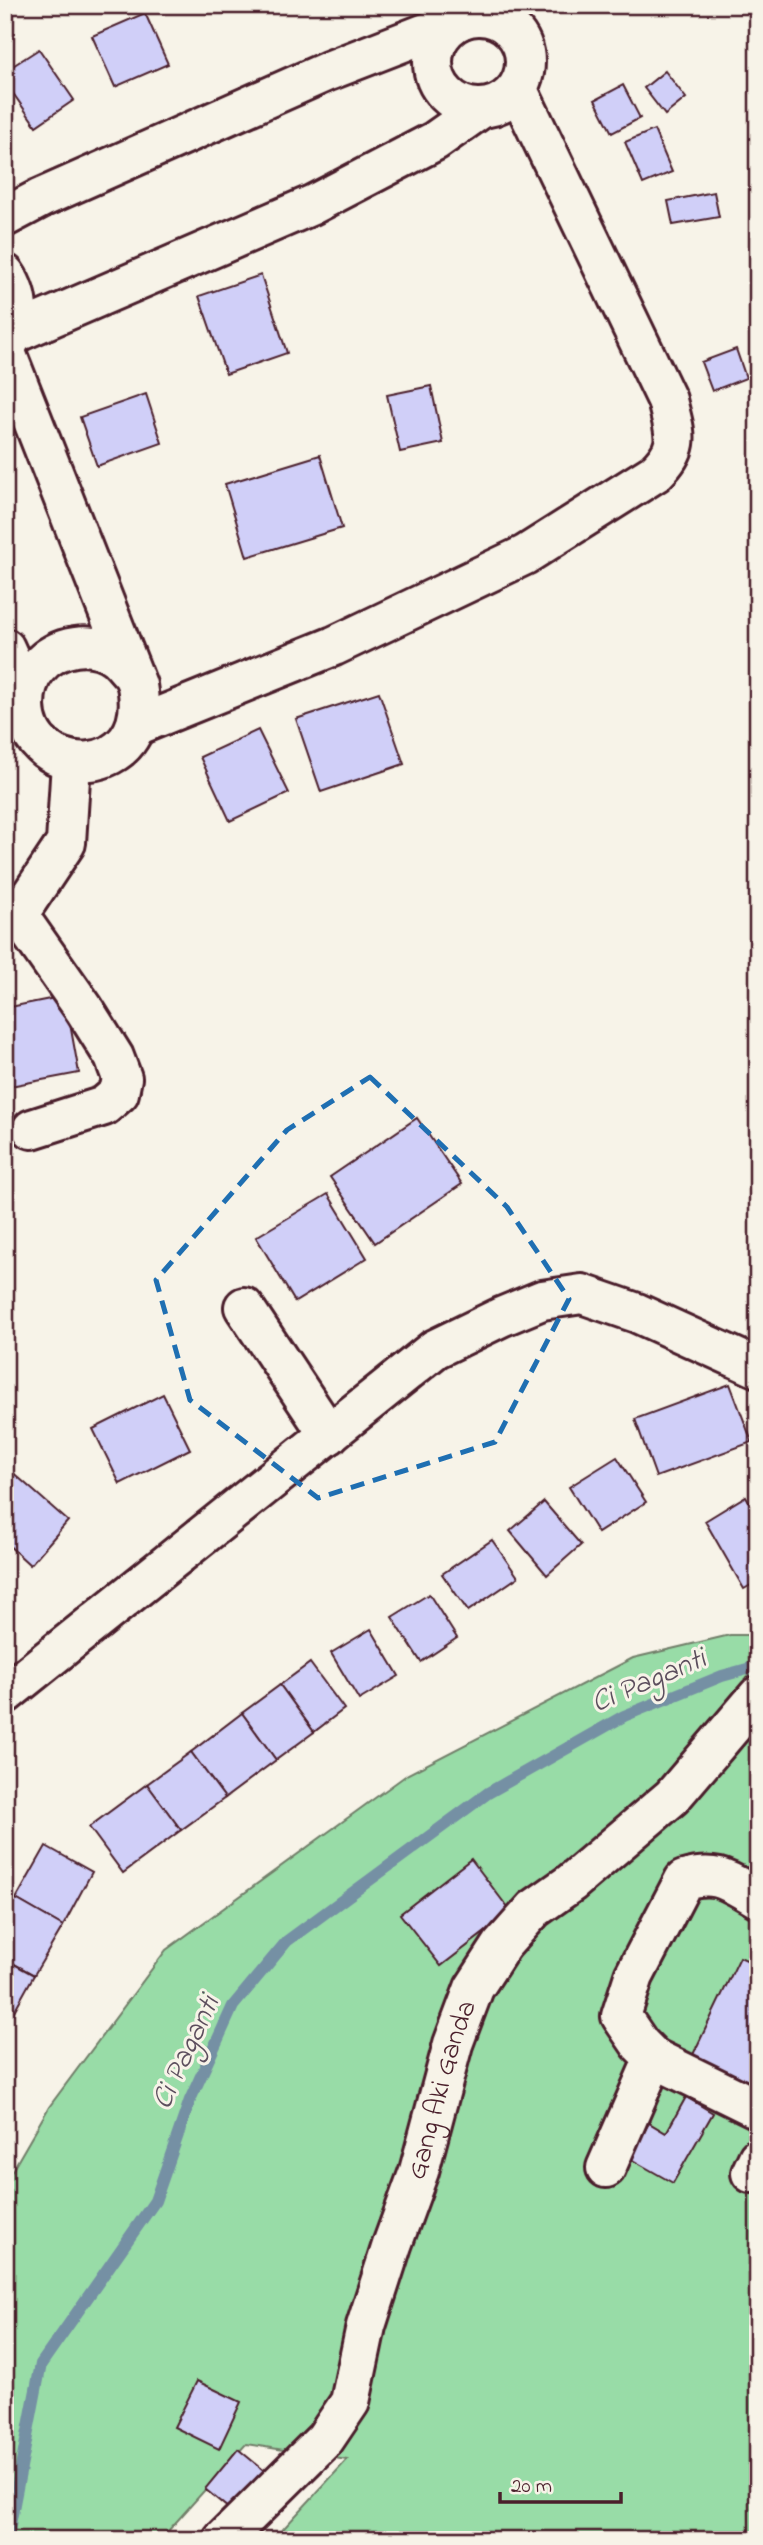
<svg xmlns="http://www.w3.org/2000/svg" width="763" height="2545" viewBox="0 0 763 2545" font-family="'Indie Flower',sans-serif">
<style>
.green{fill:#98dca7;stroke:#717e69;stroke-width:2}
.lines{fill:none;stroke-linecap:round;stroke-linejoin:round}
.stream{stroke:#7590a4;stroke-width:12}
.building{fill:#d0cff8;stroke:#4a1f2b;stroke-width:2}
.minor-casing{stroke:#4a1f2b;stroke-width:44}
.minor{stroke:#f7f3e8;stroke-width:38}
.marked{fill:none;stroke:#1f6fb2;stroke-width:5;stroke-dasharray:14 9;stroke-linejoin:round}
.labels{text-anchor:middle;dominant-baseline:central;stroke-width:6;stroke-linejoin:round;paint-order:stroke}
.street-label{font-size:28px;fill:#4a1f2b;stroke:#f7f3e8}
.water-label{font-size:30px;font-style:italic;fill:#5c4e5d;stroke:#f7f3e8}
</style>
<rect width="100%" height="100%" fill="#f7f3e8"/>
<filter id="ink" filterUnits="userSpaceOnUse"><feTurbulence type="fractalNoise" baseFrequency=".0143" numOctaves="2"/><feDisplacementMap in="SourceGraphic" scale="14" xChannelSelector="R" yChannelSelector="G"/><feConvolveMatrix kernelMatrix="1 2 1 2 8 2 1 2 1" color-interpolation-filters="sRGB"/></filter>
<g filter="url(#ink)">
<path class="green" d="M730 1635H758V2540H273L347 2460 246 2444 160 2540H5V2183L49 2107 166 1950 408 1774 633 1658Z"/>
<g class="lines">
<path class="stream" d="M7 2540 41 2364 155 2201 190 2100 233 2006 287 1941 488 1793 624 1716 722 1676 758 1666"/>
</g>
<g class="building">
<path d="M145 13 168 64 115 87 92 36Z"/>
<path d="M39 49 74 100 36 126 5 82V71Z"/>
<path d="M665 71 686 98 665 115 644 88Z"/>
<path d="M623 85 640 118 612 133 595 100Z"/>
<path d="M654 130 672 172 643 184 625 142Z"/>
<path d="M714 192 719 217 673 225 668 201Z"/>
<path d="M261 275 287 353 226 374 199 296Z"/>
<path d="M736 349 746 378 712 391 701 362Z"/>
<path d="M431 386 443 443 400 452 387 395Z"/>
<path d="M146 394 162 443 97 466 80 417Z"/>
<path d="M320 455 342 528 247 557 225 484Z"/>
<path d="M379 692 404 764 321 792 296 719Z"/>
<path d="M258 730 289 793 230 821 200 757Z"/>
<path d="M65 996 79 1073 5 1087V1008Z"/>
<path d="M417 1118 462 1184 375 1243 330 1177Z"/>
<path d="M328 1194 367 1258 295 1302 256 1237Z"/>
<path d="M730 1384 752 1442 656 1477 635 1419Z"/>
<path d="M163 1394 190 1449 120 1484 93 1429Z"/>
<path d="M617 1457 646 1502 598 1533 569 1487Z"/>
<path d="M10 1470 68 1521 30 1565 5 1542V1475Z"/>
<path d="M746 1496 758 1517V1581L744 1589 705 1521Z"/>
<path d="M544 1502 581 1545 547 1575 510 1531Z"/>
<path d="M492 1540 518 1577 468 1611 442 1574Z"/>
<path d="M429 1594 457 1638 421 1662 392 1617Z"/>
<path d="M371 1629 399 1676 359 1700 331 1653Z"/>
<path d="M310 1663 344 1709 314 1732 280 1685Z"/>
<path d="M280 1685 314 1732 276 1760 242 1713Z"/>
<path d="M242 1713 276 1760 225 1798 191 1752Z"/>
<path d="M191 1752 225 1798 181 1830 147 1784Z"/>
<path d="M147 1784 181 1830 123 1873 89 1827Z"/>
<path d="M46 1846 92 1872 63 1926 16 1899Z"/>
<path d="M471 1859 511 1912 441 1966 400 1914Z"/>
<path d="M16 1899 63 1926 34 1975 5 1959V1917Z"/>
<path d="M758 1952 757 2098 688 2065 740 1957 753 1963Z"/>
<path d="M5 1959 34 1975 8 2022 5 2021Z"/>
<path d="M686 2097 713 2113 673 2183 629 2158 649 2123 666 2133Z"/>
<path d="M197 2381 241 2402 219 2449 174 2427Z"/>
<path d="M238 2449 267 2473 234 2513 205 2489Z"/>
</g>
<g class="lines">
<g class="minor-casing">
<g id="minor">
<circle cx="479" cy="62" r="46"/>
<path d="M5 217 41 198 328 71 462 19"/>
<path d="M5 274C22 299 20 325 5 350"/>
<path d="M15 333 312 205 435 141 479 110"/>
<path d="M5 350 137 685C155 783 27 783 25 706 25 693 28 678 38 667 57 645 92 639 116 657 121 661 126 668 131 673"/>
<path d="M5 648 25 692"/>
<path d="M136 726 334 646 525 555 655 473C683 446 675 434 667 400L518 90"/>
<path d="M18 915 84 1009 114 1057 122 1078 119 1093 104 1106 32 1129"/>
<path d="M5 921 18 915 66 843 71 762"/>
<path d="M244 1307 329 1435"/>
<path d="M5 1694 435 1349 501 1317 542 1300 582 1294 637 1313 758 1368"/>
<path d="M758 1898C729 1882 718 1870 684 1880L634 1976 621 2016 640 2044 654 2058 758 2109"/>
<path d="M606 2168 654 2058"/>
<path d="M751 2173 758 2158"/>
<path id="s1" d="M223 2540 325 2439 350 2402 366 2326 392 2245 419 2171 453 2044 474 1988 502 1945 534 1909 571 1883 672 1797 758 1696"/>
</g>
</g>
<use href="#minor" class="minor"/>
</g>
</g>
<path class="marked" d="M370 1077 507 1207 569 1299 495 1442 318 1498 190 1400 156 1280 287 1130Z"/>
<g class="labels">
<g class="street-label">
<text stroke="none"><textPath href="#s1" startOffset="514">Gang Aki Ganda</textPath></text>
</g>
<g class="water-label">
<text transform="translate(649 1682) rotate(-23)">Ci Paganti</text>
<text transform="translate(187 2053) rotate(-65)">Ci Paganti</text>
</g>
</g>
<rect width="763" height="2545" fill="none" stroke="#f7f3e8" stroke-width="28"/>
<rect x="14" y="14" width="735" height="2517" fill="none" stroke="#4a1f2b" stroke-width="2.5" filter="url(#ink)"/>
<path d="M500 2492v10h121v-10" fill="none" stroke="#4a1f2b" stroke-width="3.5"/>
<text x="511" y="2492" font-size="21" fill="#4a1f2b" stroke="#f7f3e8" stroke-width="5" paint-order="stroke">20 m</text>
</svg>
